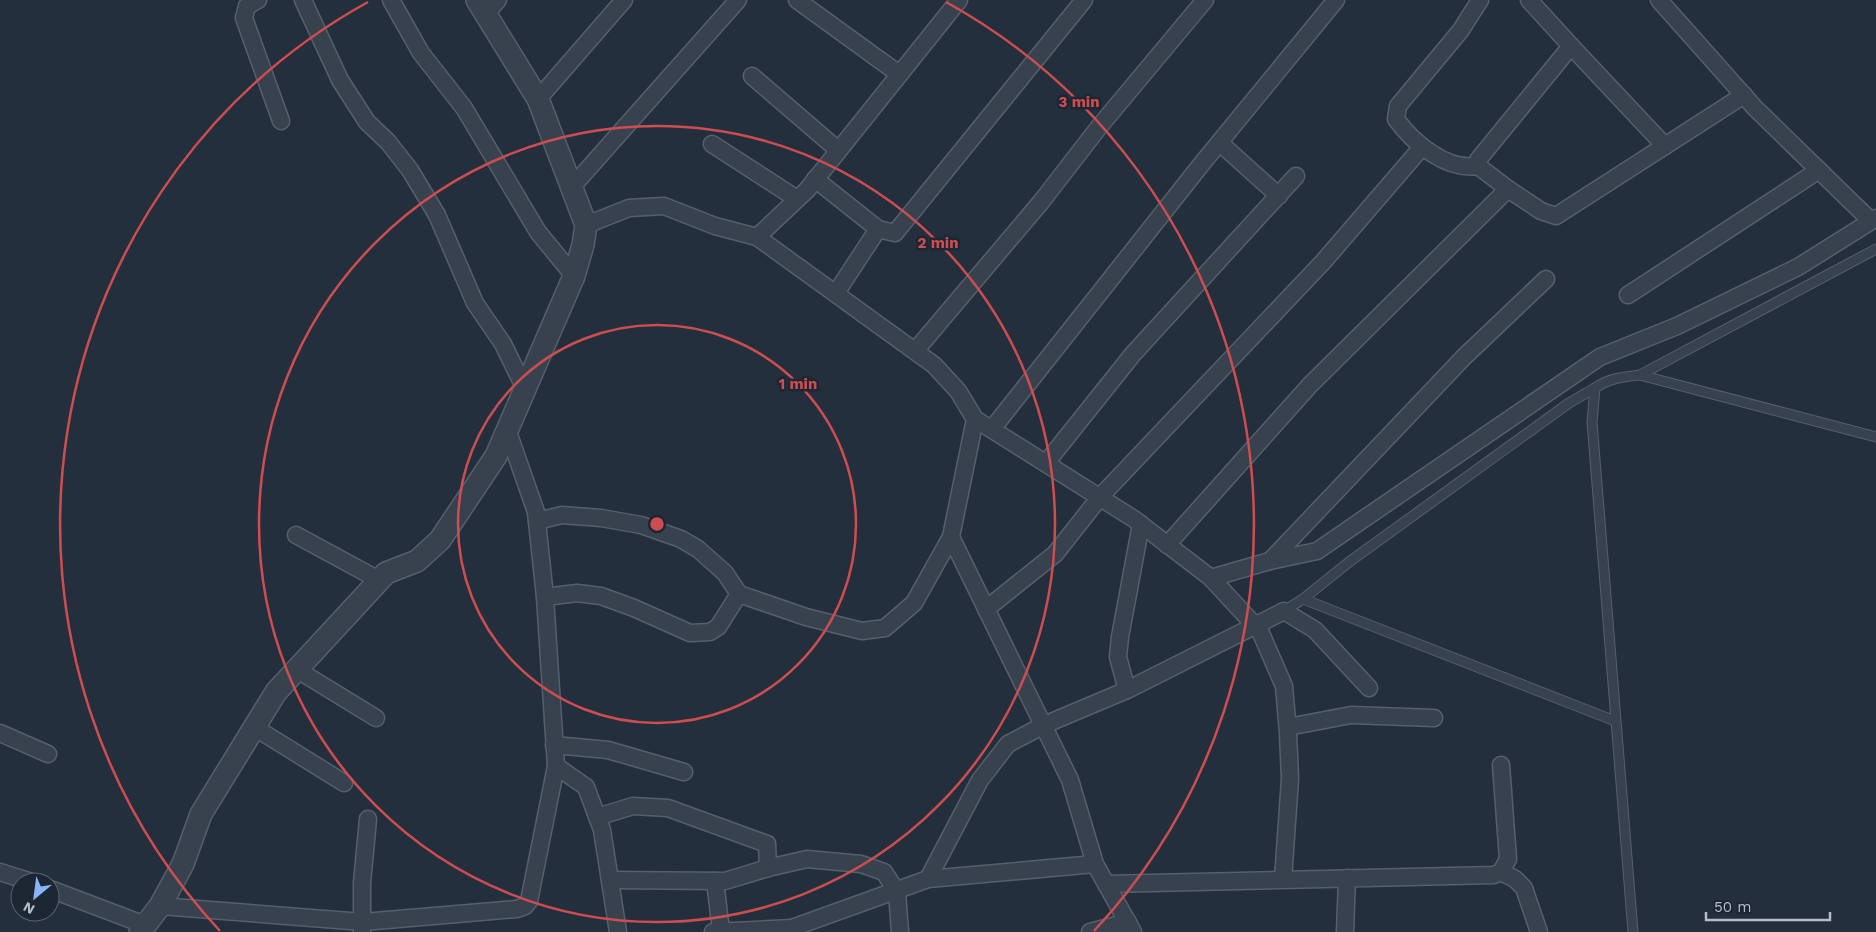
<svg xmlns="http://www.w3.org/2000/svg" width="1876" height="932" viewBox="0 0 1876 932" font-family="'Work Sans',sans-serif">
<style>
.lines{fill:none;stroke-linecap:round;stroke-linejoin:round}
.service-casing{stroke:#565f6c;stroke-width:11}
.minor-casing{stroke:#565f6c;stroke-width:19}
.tertiary-casing{stroke:#565f6c;stroke-width:24}
.service{stroke:#38414e;stroke-width:9}
.minor{stroke:#38414e;stroke-width:16}
.tertiary{stroke:#38414e;stroke-width:21}
.ring{fill:none;stroke:#ce4d50;stroke-width:2.5}
.centre{fill:#ce4d50;stroke:#1d2633;stroke-width:2.5}
.ring-label{font-size:15px;text-anchor:middle;font-weight:bold;fill:#ce4d50;stroke:#1d2633;stroke-width:5;stroke-linejoin:round;paint-order:stroke}
</style>
<rect width="100%" height="100%" fill="#242f3e"/>
<g class="lines">
<g class="service-casing">
<g id="service">
<path d="M1640 375 1876 249"/>
<path d="M1303 599 1615 721"/>
<path d="M1284 611 1303 599 1349 562 1569 403 1595 388"/>
<path d="M1633 932 1592 422 1595 388C1609 378 1623 377 1640 375L1876 437"/>
</g>
</g>
<g class="minor-casing">
<g id="minor">
<path d="M258 0 247 6 244 18 281 121"/>
<path d="M303 0 340 80 367 122 388 142 410 170 437 215 475 303 503 344 525 389"/>
<path d="M391 0 421 53 464 108 538 232 574 276"/>
<path d="M797 0 899 74"/>
<path d="M1529 0 1571 46"/>
<path d="M1659 0 1755 108 1871 221"/>
<path d="M485 14 498 0"/>
<path d="M752 76 838 150"/>
<path d="M538 99 624 0"/>
<path d="M1220 143 1279 196"/>
<path d="M712 144 797 199"/>
<path d="M1478 166C1447 171 1413 143 1396 119L1398 106 1461 30 1480 0"/>
<path d="M815 179 878 229"/>
<path d="M571 188 738 0"/>
<path d="M1508 189 1478 166V160L1571 46 1665 146"/>
<path d="M586 225 629 208 664 206 715 226 757 237 934 365 958 391 975 419 1134 519 1211 578 1260 631 1284 686 1288 733 1290 779 1283 879"/>
<path d="M757 237 807 190 959 0"/>
<path d="M836 293 878 229 895 233 1084 0"/>
<path d="M1628 295 1819 170"/>
<path d="M915 351 1041 202 1099 127 1205 0"/>
<path d="M975 419 951 537 1070 780 1095 864 1133 932"/>
<path d="M992 429 1200 166 1336 0"/>
<path d="M508 432 536 512 545 597 556 766 586 787 602 830 618 932"/>
<path d="M1046 463 1133 354 1296 176"/>
<path d="M537 521 562 515 601 518 641 525 681 539 698 549 725 573 739 594 806 617 862 631 885 628 914 603 951 537"/>
<path d="M296 535 379 580"/>
<path d="M1167 545 1310 385 1508 189 1541 211 1556 216 1744 95"/>
<path d="M1270 561 1317 551 1600 357 1677 326 1798 267 1876 218"/>
<path d="M1211 578 1270 561 1464 357 1546 279"/>
<path d="M545 597 577 593 601 596 634 608 690 633 710 632 718 627 739 594"/>
<path d="M986 609 1055 554 1100 497 1323 262 1422 147"/>
<path d="M296 669 376 718"/>
<path d="M1127 690 1118 657 1120 637 1141 524"/>
<path d="M254 727 344 783"/>
<path d="M1288 727 1351 715 1434 718"/>
<path d="M0 733 48 754"/>
<path d="M554 745 608 750 684 772"/>
<path d="M597 817 633 806 668 808 767 844 768 868 807 859 861 864 884 872 897 892 900 932"/>
<path d="M0 872 32 882"/>
<path d="M1501 872 1515 879 1524 888 1539 932"/>
<path d="M928 879 980 780 1008 744 1044 725 1127 690 1284 611 1315 630 1369 688"/>
<path d="M610 880 725 881 768 868"/>
<path d="M715 881 721 931"/>
<path d="M1106 884 1494 875 1501 872 1508 859 1501 765"/>
<path d="M50 889 145 925"/>
<path d="M160 906 363 922 517 909 525 906 529 901 556 766"/>
<path d="M362 932V883L368 819"/>
<path d="M713 932 792 928"/>
<path d="M793 932 792 928 928 879 1095 864"/>
<path d="M1090 932 1128 922"/>
<path d="M1345 932 1347 878"/>
</g>
</g>
<g class="tertiary-casing">
<path id="tertiary" d="M140 932 160 906 183 864 201 814 276 692 386 573 417 561 440 540 496 456 574 276 583 245 586 225 538 99 477 0"/>
</g>
<use href="#service" class="service"/>
<use href="#minor" class="minor"/>
<use href="#tertiary" class="tertiary"/>
</g>
<g class="ring">
<circle cx="657" cy="524" r="199"/>
<circle cx="657" cy="524" r="398"/>
<path d="M220 931A597 597 0 0 1 368 2M946 2A597 597 0 0 1 1094 931"/>
</g>
<circle cx="657" cy="524" r="8" class="centre"/>
<g class="ring-label">
<text x="1079" y="107">3 min</text>
<text x="938" y="248">2 min</text>
<text x="798" y="389">1 min</text>
</g>
<g transform="translate(35 897) rotate(209)"><circle r="24" fill="#1d2633" stroke="#59626f"/>
<path d="M0-4L9 19L0 12L-9 19Z" fill="#8ab4f8"/>
<text y="-8" font-size="14" font-weight="bold" text-anchor="middle" fill="#b4bcc9">N</text>
</g>
<path d="M1706 912v8h124v-8" fill="none" stroke="#b4bcc9" stroke-width="2.5"/>
<text x="1714" y="912" font-size="15" fill="#b4bcc9" stroke="#1d2633" stroke-width="4" paint-order="stroke">50 m</text>
</svg>
